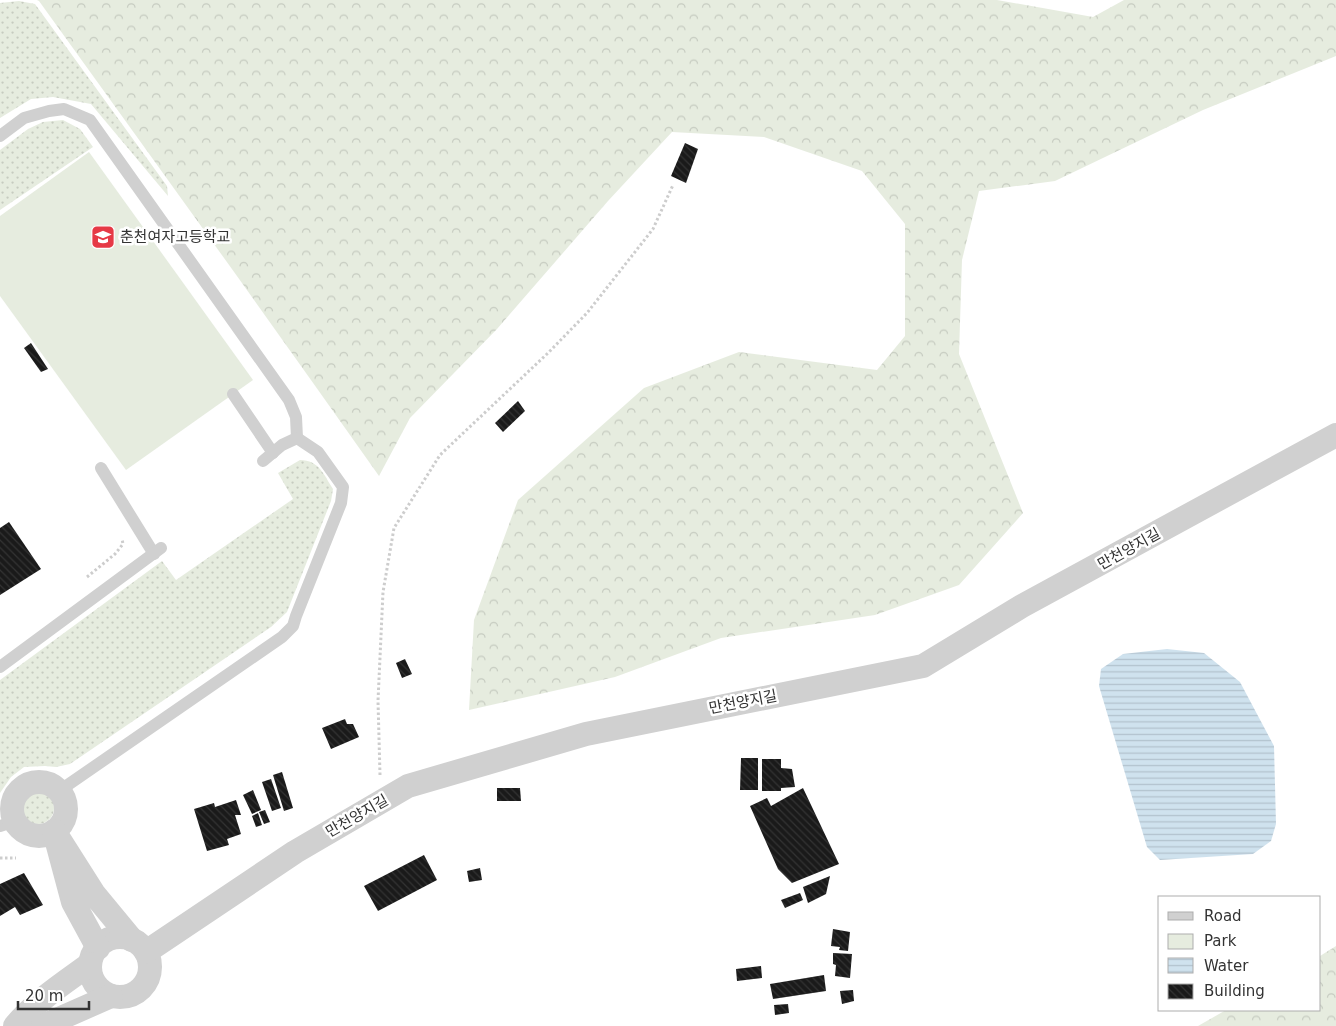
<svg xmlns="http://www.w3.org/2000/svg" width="1336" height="1026" viewBox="0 0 1336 1026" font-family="'DejaVu Sans','Noto Sans KR',sans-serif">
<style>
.green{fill:url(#green-dots)}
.forest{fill:url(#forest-crowns)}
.pitch{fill:#e6ecdf}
.water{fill:url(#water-rules)}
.building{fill:url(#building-back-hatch)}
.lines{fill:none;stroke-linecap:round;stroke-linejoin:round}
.path{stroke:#cdcdcd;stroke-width:3;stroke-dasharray:2.5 2.5;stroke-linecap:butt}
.lane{stroke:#d0d0d0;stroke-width:12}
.street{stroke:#d0d0d0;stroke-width:24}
.labels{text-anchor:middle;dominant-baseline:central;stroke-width:5;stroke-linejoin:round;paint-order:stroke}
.poi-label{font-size:15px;fill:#333;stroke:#fff;text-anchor:start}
.street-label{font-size:15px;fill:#333;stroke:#fff}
</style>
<defs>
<pattern id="green-dots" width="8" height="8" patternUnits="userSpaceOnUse" patternTransform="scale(1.25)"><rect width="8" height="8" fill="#e6ecdf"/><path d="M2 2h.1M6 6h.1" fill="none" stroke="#c6cbc0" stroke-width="1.8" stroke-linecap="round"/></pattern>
<pattern id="forest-crowns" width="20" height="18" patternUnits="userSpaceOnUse" patternTransform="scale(1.25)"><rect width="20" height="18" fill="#e6ecdf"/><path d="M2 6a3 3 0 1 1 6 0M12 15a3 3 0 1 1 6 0" fill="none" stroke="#c6cbc0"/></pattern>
<pattern id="water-rules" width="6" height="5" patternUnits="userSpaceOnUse" patternTransform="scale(1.25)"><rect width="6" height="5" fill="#cfe2ee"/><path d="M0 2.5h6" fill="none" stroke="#b2c2cd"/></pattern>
<pattern id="building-back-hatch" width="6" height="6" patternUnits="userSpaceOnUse" patternTransform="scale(1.25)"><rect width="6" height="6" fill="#1a1a1a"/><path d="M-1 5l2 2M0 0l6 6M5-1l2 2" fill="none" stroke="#333"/></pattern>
</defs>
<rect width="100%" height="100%" fill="#fff"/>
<g class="green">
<path d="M19 1 35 4 167 186 168 196 91 104 53 97 31 99 0 118V3Z"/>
<path d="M63 120 80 129 93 147 0 210V150L28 129 43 122Z"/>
<path d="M300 460C319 460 324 475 333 489L331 501 287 612 271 627 70 764 56 767 45 766 24 767 11 777 0 793V680L162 561 176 580 293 499 278 473Z"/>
<circle cx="38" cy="808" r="16"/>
</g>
<g class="forest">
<path d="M37 0H997L1093 17 1124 0H1336V56L1203 110 1055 181 979 191 962 260 959 354 1023 513 959 585 875 615 721 638 615 677 469 710 474 620 518 500 644 388 739 352 877 370 905 336V224L862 171 764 137 672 132 608 201 497 329 410 418 379 476C267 317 153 159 39 1Z"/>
<path d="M1336 946V1026H1198L1226 1010H1320V956Z"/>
</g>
<path class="pitch" d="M89 152 253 380 126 470 0 296V216Z"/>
<path class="water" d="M1167 649 1204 653 1240 682 1274 746 1276 824 1271 841 1253 854 1160 860 1147 847 1099 686 1101 669 1123 654Z"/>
<g class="building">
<path d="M685 143 698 149 686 183 671 176Z"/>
<path d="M31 343 48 369 41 372 24 348Z"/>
<path d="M518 401 525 411 503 432 495 423Z"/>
<path d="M9 522 41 569 0 595V528Z"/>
<path d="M405 659 412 674 402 678 396 663Z"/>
<path d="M345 719 347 724H353L359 737 331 749 322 728Z"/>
<path d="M741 758H758V790H740Z"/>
<path d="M762 759H781V768L792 769 795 787 781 788V791H762Z"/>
<path d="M282 772 293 808 284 811 273 775Z"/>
<path d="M271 779 281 808 272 811 262 782Z"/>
<path d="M497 788H520L521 801H497Z"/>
<path d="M803 788 839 864 792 883 778 869 750 806 767 798 771 806Z"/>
<path d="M253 790 261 810 252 814 243 795Z"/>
<path d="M236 800 241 815H235L241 834 227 839 229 845 207 851 194 809 214 803 215 807Z"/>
<path d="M265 810 270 822 264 824 259 812Z"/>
<path d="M258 813 262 825 256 827 252 816Z"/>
<path d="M424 855 437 880 378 911 364 886Z"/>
<path d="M480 868 482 880 469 882 467 871Z"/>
<path d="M24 873 43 905 20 915 15 907 0 916V884Z"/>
<path d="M830 876 826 894 808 903 803 887Z"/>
<path d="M800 893 803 900 785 908 781 900Z"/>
<path d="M833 929 850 932 848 951 839 950 840 947 831 946Z"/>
<path d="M833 953 852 954 850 978 835 976 836 965 833 964Z"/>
<path d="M761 966 762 978 737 981 736 969Z"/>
<path d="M824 975 826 991 773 999 770 984Z"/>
<path d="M853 990 854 1001 842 1004 840 991Z"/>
<path d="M788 1004 789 1013 775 1015 774 1005Z"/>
</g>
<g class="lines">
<g class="path">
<path d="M87 577 115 554 123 544 122 539"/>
<path d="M380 775 378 701 383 592 394 528 440 455 548 353 587 313 653 229 673 185"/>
<path d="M0 858H16"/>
</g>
<g class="lane">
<path d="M0 136 24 118 49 111 64 109 90 120 289 400 296 417 297 438"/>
<path d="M233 394 273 453"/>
<path d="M101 468 154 554"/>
<path d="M0 667 161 548"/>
<path d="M59 791 282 637 293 626 296 616 341 503 343 487 318 452 297 438 282 445 263 461"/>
<path d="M0 826 15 821"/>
</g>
<g class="street">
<circle cx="39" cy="809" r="27"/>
<circle cx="120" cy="967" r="30"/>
<path d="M98 948 73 902 54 831 94 894 132 940"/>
<path d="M146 952 295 852 408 786 586 734 923 666 1022 606 1336 435"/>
<path d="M15 1026C36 1001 64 983 90 964"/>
<path d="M43 1026 111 996"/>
</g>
</g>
<defs>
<g id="school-square" transform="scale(1.25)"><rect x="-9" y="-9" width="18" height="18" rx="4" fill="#e63946" stroke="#fff"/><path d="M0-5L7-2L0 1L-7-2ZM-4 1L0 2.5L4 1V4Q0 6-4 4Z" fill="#fff"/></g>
</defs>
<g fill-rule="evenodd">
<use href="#school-square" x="103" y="237"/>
</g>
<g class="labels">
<g class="poi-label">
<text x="120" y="237">춘천여자고등학교</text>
</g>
<g class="street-label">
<text transform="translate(1129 549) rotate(-29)">만천양지길</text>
<text transform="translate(743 702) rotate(-11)">만천양지길</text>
<text transform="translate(357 816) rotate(-30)">만천양지길</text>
</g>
</g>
<rect x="1158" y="896" width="162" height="115" fill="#ffffff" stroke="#adadad"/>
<rect x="1168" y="912" width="25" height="8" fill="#d0d0d0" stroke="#adadad"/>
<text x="1204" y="921" font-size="15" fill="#333333">Road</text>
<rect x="1168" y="934" width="25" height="15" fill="#e6ecdf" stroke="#adadad"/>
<text x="1204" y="946" font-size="15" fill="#333333">Park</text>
<rect x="1168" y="958" width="25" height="15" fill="url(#water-rules)" stroke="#adadad"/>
<text x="1204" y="971" font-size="15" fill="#333333">Water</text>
<rect x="1168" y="984" width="25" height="15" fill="url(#building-back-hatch)" stroke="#adadad"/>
<text x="1204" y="996" font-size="15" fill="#333333">Building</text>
<path d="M18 1001v8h71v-8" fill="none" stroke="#333333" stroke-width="2.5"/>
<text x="25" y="1001" font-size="15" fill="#333333" stroke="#ffffff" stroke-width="4" paint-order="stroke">20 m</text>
</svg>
